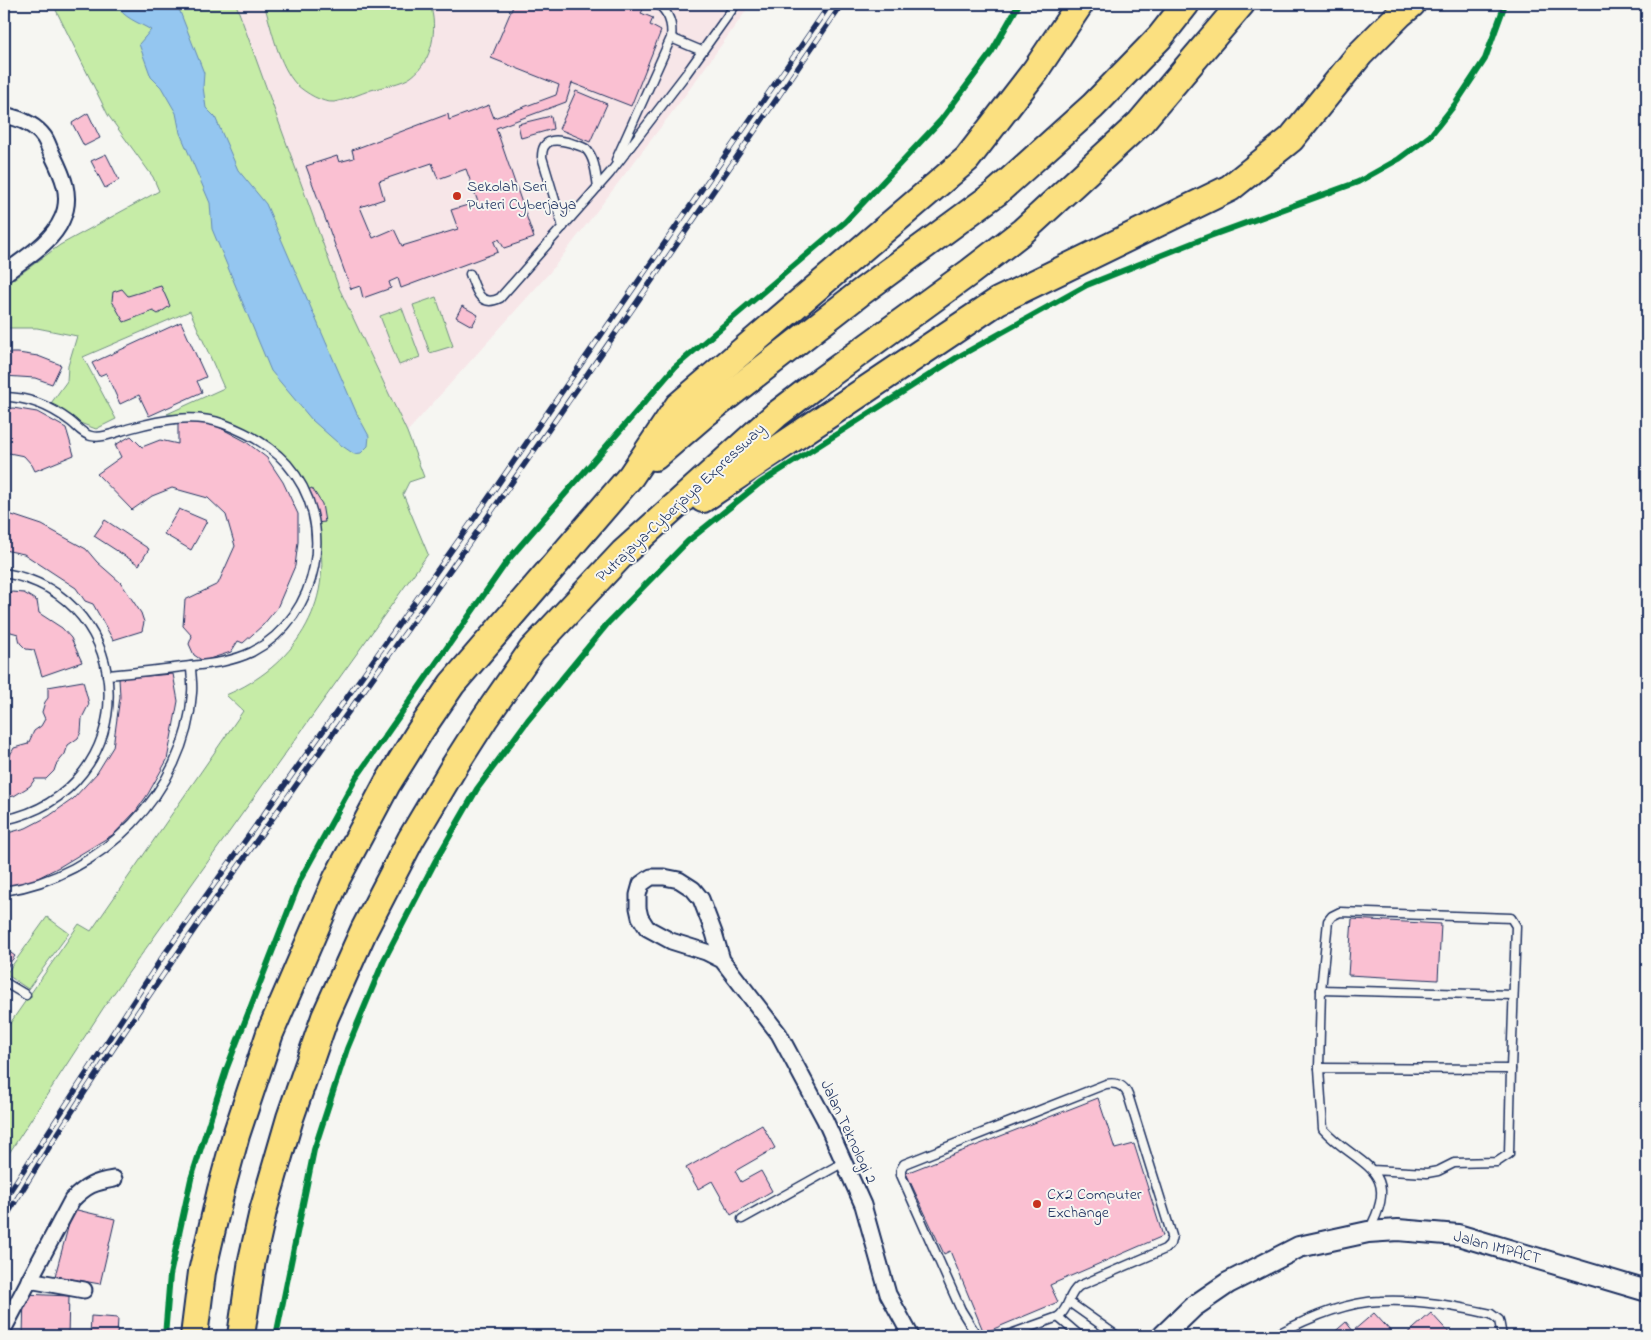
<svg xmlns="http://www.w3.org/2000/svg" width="1651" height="1340" viewBox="0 0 1651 1340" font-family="'Indie Flower',sans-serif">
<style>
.built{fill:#f7e6e8}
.green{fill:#c6eca7;stroke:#708e82}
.water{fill:#94c6f0;stroke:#648ab6}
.building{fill:#fac0d2;stroke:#1b2f5e;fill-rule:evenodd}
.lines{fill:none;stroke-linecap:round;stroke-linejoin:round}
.service-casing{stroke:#1b2f5e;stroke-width:11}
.minor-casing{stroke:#1b2f5e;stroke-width:19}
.tertiary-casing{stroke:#1b2f5e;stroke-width:24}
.trunk-casing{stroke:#1b2f5e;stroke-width:30}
.service{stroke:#f6f6f2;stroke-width:8}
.minor{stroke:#f6f6f2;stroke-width:15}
.tertiary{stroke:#f6f6f2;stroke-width:20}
.trunk{stroke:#fbe080;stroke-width:26}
.rail-casing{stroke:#1b2f5e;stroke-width:5.5}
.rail{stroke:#f6f6f2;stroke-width:4;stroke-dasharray:11;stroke-linecap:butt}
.cycleway-casing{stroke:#f6f6f2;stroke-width:9}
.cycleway{stroke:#00873e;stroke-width:6}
.poi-dot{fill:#c8321e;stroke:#f6f6f2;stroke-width:2}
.labels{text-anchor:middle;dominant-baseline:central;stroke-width:4;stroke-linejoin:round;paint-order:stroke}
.poi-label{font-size:16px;fill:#1b2f5e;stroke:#f6f6f2;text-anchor:start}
.street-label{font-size:16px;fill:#1b2f5e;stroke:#f6f6f2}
</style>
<rect width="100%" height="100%" fill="#f6f6f2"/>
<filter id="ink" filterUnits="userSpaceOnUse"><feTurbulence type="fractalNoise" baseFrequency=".02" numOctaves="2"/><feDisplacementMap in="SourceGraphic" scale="10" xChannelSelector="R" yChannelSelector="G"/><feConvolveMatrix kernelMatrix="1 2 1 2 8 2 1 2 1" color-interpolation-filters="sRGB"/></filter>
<g filter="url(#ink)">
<path class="built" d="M236 4H751L686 94 551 271 407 432 339 288Z"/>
<g class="green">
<path d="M53 4H236L339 288 407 432 424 477 409 482 403 494 428 554 104 1007 4 1161V1032L79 924 91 931 243 711 226 695C293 667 335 605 318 531 317 523 312 514 308 506 301 488 291 469 275 456 245 431 206 416 167 414L224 388 190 311 83 357 116 419 96 429 72 420 49 406 67 381 68 366 77 336 37 328H4V286L60 245 159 191 153 177 108 115Z"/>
<path d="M264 4H430C438 28 433 61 411 77 403 83 382 87 371 90 360 94 346 100 334 102 322 103 306 93 297 85 278 65 272 29 264 4Z"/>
<path d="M436 297 453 346 430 353 413 305Z"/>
<path d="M402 308 420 357 399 365 380 316Z"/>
<path d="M47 917 69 933 28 989 6 974Z"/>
</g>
<path class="water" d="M116 4H177L204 73 203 87 206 108 215 117 238 170 266 204 357 414 369 436 368 446 361 453 354 454 338 443 312 420 271 371 212 229 210 203 180 133 176 113 161 87 151 77 139 44 151 30C138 22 123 18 116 4Z"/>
<g class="building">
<path d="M514 4H634L644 8 641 13 653 18 650 25 661 31 631 106 572 83 566 102 496 128 534 238 504 248 499 239 494 242 498 252 401 288 398 278 389 282 391 288 363 298 360 286 351 289 306 166 337 156 339 162 354 158 352 150 448 114 449 120 489 105 494 118 556 95 559 85 491 58ZM432 163 438 179 466 169 478 202 451 210 458 229 402 246 394 229 373 238 360 207 384 199 379 181Z"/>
<path d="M576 91 607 104 590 142 559 129Z"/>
<path d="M88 113 100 138 84 146 72 123Z"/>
<path d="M551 116 553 129 521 138 518 124Z"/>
<path d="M106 154 119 180 105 188 91 161Z"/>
<path d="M161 286 170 306 158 314 153 311 124 322 112 301 113 292 122 289 128 296Z"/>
<path d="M462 306 478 315 472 326 456 317Z"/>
<path d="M181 322 206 377 197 381 202 392 149 416 139 395 120 404 106 373 99 376 92 363Z"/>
<path d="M4 353H18L38 356 61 365 52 384 35 378 4 376Z"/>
<path d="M13 408 37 412 66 428 74 455 35 471 32 465 24 456 4 452V409Z"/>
<path d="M178 420 213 424 245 441 267 458 283 482 298 514V542L295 566 277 608 263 625 243 643 238 641 231 652 203 661 194 655 189 644 192 636 183 626 185 600 218 584 235 546 226 515 208 498 172 488 152 496 132 510 97 474 121 457 115 445 131 436 142 447 160 440 178 444Z"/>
<path d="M312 488 322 504 325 522 315 523 304 492Z"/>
<path d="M179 509 207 521 191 550 164 534Z"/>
<path d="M4 515H12L42 525 86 549 97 562 121 583 141 613 144 622 142 631 113 640 93 604 85 601 76 588 24 554 4 550Z"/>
<path d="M105 520 149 549 139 565 94 536Z"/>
<path d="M12 592 24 593 37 601 39 613 62 628 71 638 82 662 42 676 34 650 26 649 20 643 18 634 11 632H4V595Z"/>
<path d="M173 674 178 701 167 760 148 794 136 811 114 834 61 866 36 879 9 889H4V834L26 828 49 816 73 799 97 773 113 747 120 697 119 678Z"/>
<path d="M83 681 89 704 82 718 81 732 78 738 68 745 65 754 56 765 54 771 46 779H35L30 786 14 796 4 798V762H6L14 748 28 744 34 731 41 726 45 719 42 712 45 702 48 698V687Z"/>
<path d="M1352 919 1441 924 1438 980 1348 975Z"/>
<path d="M4 948 15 956 4 971Z"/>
<path d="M1098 1098 1115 1149 1134 1144 1163 1236 1050 1285 1058 1302 984 1333 950 1251 944 1254 906 1173Z"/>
<path d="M762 1125 775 1148 735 1171 741 1182 761 1171 772 1191 731 1215 712 1181 698 1189 686 1168Z"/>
<path d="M73 1209 115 1219 100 1284 55 1276Z"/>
<path d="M24 1294 69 1296 68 1336H23Z"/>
<path d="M1374 1313 1395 1336H1330L1346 1322 1353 1331Z"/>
<path d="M1431 1313 1452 1336H1405Z"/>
<path d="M91 1316 118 1318 117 1336H90Z"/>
</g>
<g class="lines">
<g class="service-casing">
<g id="service">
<path d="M671 38 702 51"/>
<path d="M616 160 671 38C673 24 669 13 658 4"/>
<path d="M563 227 542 157C542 137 557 139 571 143 576 145 582 146 586 149 595 158 596 175 598 187"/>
<path d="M470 274C476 290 480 308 500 298L610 173 686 74 736 4"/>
<path d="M4 397C29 397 50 406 70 421 77 426 82 434 91 436 104 439 119 431 131 428 161 420 193 413 224 424 248 433 270 445 287 464 338 522 320 616 252 652 229 663 207 664 182 667 157 670 132 673 107 675"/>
<path d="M4 573C142 596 145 791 4 820"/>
<path d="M4 891C101 877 186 792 192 693 193 684 191 675 191 666"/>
<path d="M4 982 26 995"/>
<path d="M1321 990 1513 995"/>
<path d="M1319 1068 1321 990 1328 921 1332 916 1340 912 1511 918 1516 926 1511 1069"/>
<path d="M742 1219 844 1162"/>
<path d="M1369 1230C1404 1167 1356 1166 1323 1129L1319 1068 1511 1069 1509 1154 1497 1162 1454 1163 1438 1171 1427 1173 1372 1170"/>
<path d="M1069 1302 1117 1336"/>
<path d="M1058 1317 1080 1336"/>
<path d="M977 1336 961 1310 901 1175V1169L904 1164 1106 1084C1116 1082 1124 1085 1128 1095L1172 1236 1170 1244 1165 1249 1079 1286C1067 1295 1070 1308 1058 1317L1005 1336"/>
<path d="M1274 1336C1304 1320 1346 1302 1380 1301 1418 1299 1454 1306 1491 1314L1499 1320 1502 1336"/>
</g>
</g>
<g class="minor-casing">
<g id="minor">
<path d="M4 115C18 118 35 124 44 137 47 141 49 148 52 154 62 174 73 196 62 219 52 243 23 259 4 274"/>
<path d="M722 960 706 952 671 941 647 928 640 917 638 908V895L641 884 651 877H664L679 880 693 889 701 899 714 933 722 960 779 1034 825 1120 863 1205 888 1294 911 1336"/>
<path d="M29 1280 84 1290"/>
<path d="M4 1328 72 1200C86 1186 94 1182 114 1179"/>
</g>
</g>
<g class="tertiary-casing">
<path id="tertiary" d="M1163 1336 1193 1307 1228 1283 1299 1247 1368 1232 1398 1230 1458 1235 1647 1291"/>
</g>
<g class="trunk-casing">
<g id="trunk">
<path d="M655 457 706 413 860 293 996 193 1093 106 1160 37 1186 4"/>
<path d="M703 499 998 301 1230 188 1291 139 1360 54 1400 14 1412 4"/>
<path d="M194 1336 202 1272 221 1190 236 1135 270 1033 337 878 387 784 420 731 452 684 631 476 678 406 967 159 1035 71 1080 4"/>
<path d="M241 1336 252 1260 263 1211 290 1118 325 1017 364 930 411 839 455 765 485 718 532 650 623 553 776 415 819 382 970 272 1023 231 1140 123 1241 4"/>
</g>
</g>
<use href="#service" class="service"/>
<use href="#minor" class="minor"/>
<use href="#tertiary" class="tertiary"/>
<use href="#trunk" class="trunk"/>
<g class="rail-casing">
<g id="rail">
<path d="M4 1200 161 959 478 513 830 4"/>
<path d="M4 1220C139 998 294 789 445 577 580 388 710 195 842 4"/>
</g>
</g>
<use href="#rail" class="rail"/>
<g class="cycleway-casing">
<g id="cycleway">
<path d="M165 1336 170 1275 191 1179 226 1070 301 878 356 778 508 560 675 367 845 222 941 120 991 53 1019 4"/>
<path d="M276 1336 314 1150 347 1049 384 960 436 860 477 789 528 720 608 623 688 541 760 483 956 358 1087 285 1210 236 1358 182 1399 159 1430 136 1456 103 1485 59 1505 4"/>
</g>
</g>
<use href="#cycleway" class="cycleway"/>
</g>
</g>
<g class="poi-dot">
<circle cx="457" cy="196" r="5"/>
<circle cx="1037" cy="1204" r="5"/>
</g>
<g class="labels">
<g class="poi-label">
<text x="467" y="187">Sekolah Seri<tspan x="467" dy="18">Puteri Cyberjaya</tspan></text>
<text x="1047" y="1195">CX2 Computer<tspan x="1047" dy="18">Exchange</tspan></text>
</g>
<g class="street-label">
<text transform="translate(681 503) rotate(-43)">Putrajaya–Cyberjaya Expressway</text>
<text transform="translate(848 1132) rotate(65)">Jalan Teknologi 2</text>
<text transform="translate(1497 1248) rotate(15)">Jalan IMPACT</text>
</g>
</g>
<rect width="1651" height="1340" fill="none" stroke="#f6f6f2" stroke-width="20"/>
<rect x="10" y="10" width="1631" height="1320" fill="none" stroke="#1b2f5e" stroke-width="2" filter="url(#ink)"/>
</svg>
